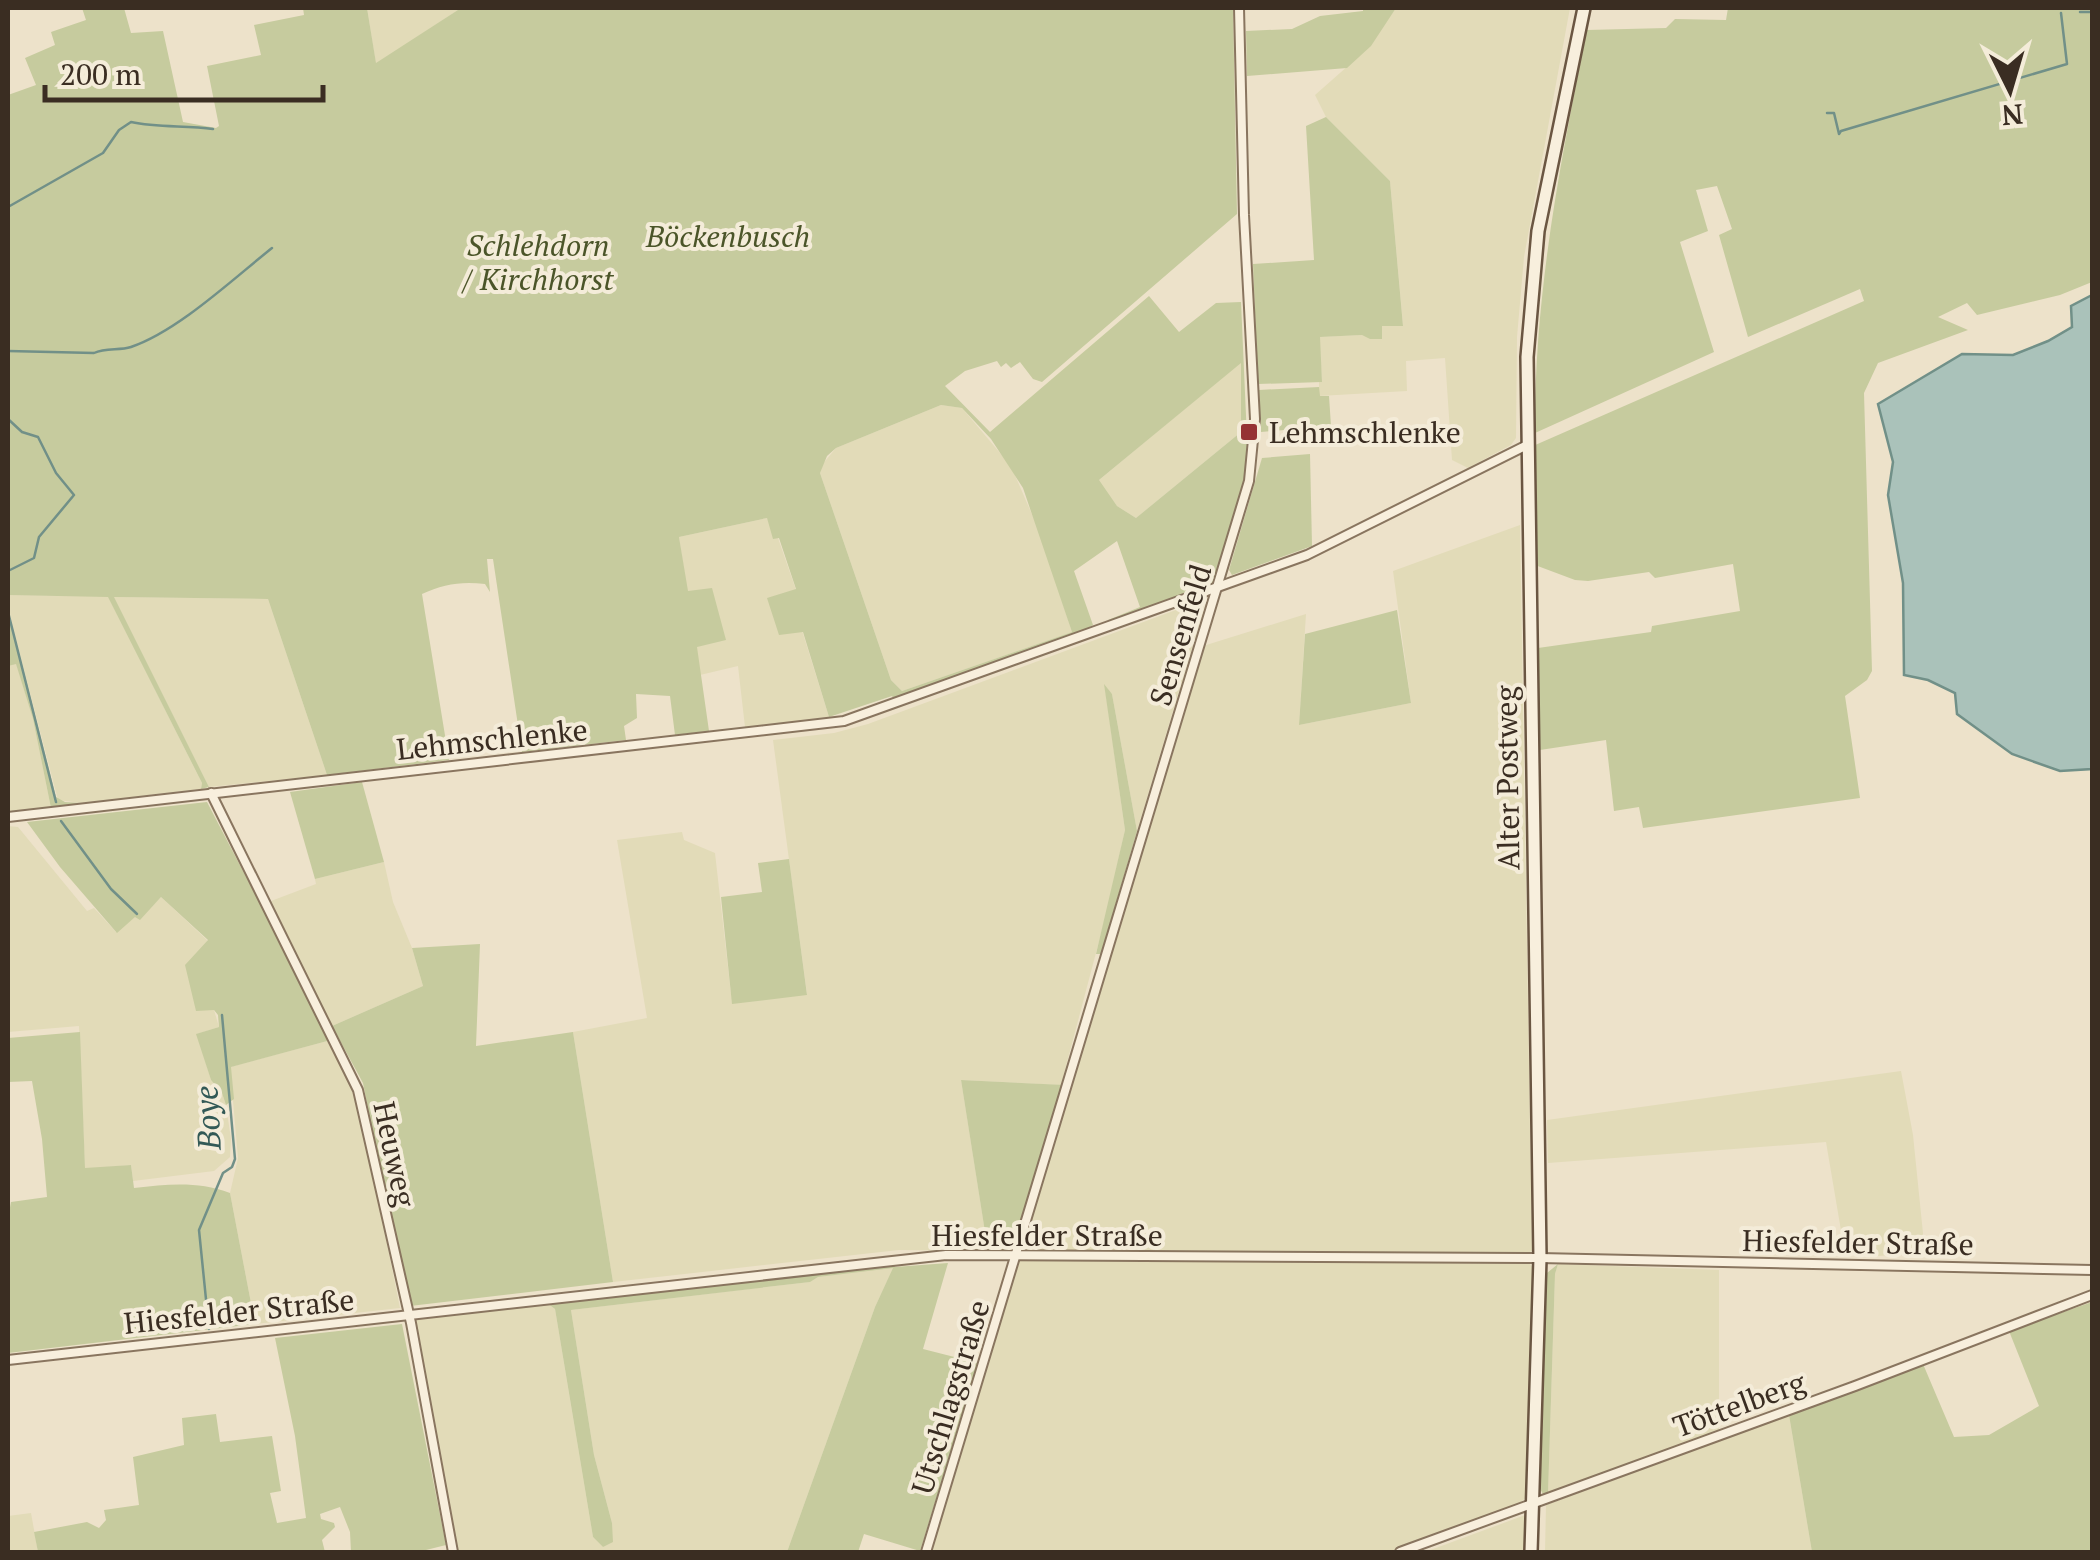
<svg xmlns="http://www.w3.org/2000/svg" width="2100" height="1560" viewBox="0 0 2100 1560" font-family="'PT Serif',serif">
<style>
.farmland{fill:#e2dbb8}
.green{fill:#c6cb9e;fill-rule:evenodd}
.water{fill:#aac2ba;stroke:#719088;stroke-width:2.5}
.lines{fill:none;stroke-linecap:round;stroke-linejoin:round}
.stream{stroke:#719088;stroke-width:2.5}
.street-casing{stroke:#89755f;stroke-width:12}
.secondary-casing{stroke:#6b5642;stroke-width:16}
.street{stroke:#f8efdd;stroke-width:8}
.secondary{stroke:#f8efdd;stroke-width:11}
.poi-dot{fill:#953234;stroke:#f4ecd9;stroke-width:4}
.labels{text-anchor:middle;dominant-baseline:central;stroke-width:8;stroke-linejoin:round;paint-order:stroke}
.park-label{font-size:30px;font-style:italic;fill:#4b5529;stroke:#f4ecd9}
.poi-label{font-size:30px;fill:#3a2d22;stroke:#f4ecd9;text-anchor:start}
.street-label{font-size:30px;fill:#3a2d22;stroke:#f4ecd9}
.water-label{font-size:32px;font-style:italic;fill:#325956;stroke:#f4ecd9}
</style>
<rect width="100%" height="100%" fill="#ede2ca"/>
<g class="farmland">
<path d="M367 8H461L376 64Z"/>
<path d="M1396 8H1570L1524 257 1517 337 1516 438 1511 445 1468 468 1452 460 1445 358 1406 361 1407 391 1319 396V382L1322 381 1319 337 1362 335 1382 338V326L1403 325 1390 181 1326 117 1315 95 1366 50Z"/>
<path d="M1241 362V432L1136 518 1117 506 1098 481Z"/>
<path d="M941 405 962 408 1011 466 1040 533 1072 632 902 691 891 680 820 473 821 466 836 448Z"/>
<path d="M767 518 778 538 796 590 790 592 829 717 745 727 738 666 700 675 679 537Z"/>
<path d="M1520 525 1532 1251 1528 1253 1020 1252 1203 646 1306 614 1299 725 1411 703 1393 571Z"/>
<path d="M8 595 108 596 202 783 201 789 81 803 58 800 8 609Z"/>
<path d="M113 597 268 599 327 775 209 787Z"/>
<path d="M1200 601 1204 608 1137 831 1112 694 1105 688 1125 830 1106 915 1061 1085 961 1080 988 1251 899 1250 613 1282 573 1032 647 1018 617 840 682 832 684 840 715 853 731 994H807L773 740 834 733 868 724Z"/>
<path d="M16 663 33 719 51 808 8 813V666Z"/>
<path d="M8 826 18 827 87 911 94 908 116 932 136 916 140 919 161 897 208 941 214 1010 219 1027 197 1034 211 1080 222 1093 226 1105 231 1139 230 1157 214 1171 133 1181 131 1165 85 1169 79 1026 8 1032Z"/>
<path d="M384 862 393 902 412 948 423 986 332 1026 271 901 316 884 315 879Z"/>
<path d="M331 1040 359 1105 400 1308 255 1324 230 1193 238 1158 230 1067Z"/>
<path d="M1901 1071 1913 1135 1925 1253 1877 1256 1845 1254 1826 1142 1548 1163 1547 1120Z"/>
<path d="M1019 1258 1530 1264 1533 1268 1526 1498 1516 1505 1388 1552H931Z"/>
<path d="M1558 1264 1719 1270V1431L1548 1494 1555 1274Z"/>
<path d="M894 1267 875 1307 787 1552H456L413 1323 417 1318 547 1303 555 1309 593 1537 603 1547 612 1523 594 1455 571 1310 809 1282 818 1277Z"/>
<path d="M1789 1415 1812 1552H1545L1546 1505Z"/>
<path d="M31 1513 38 1552H8V1516Z"/>
<path d="M1528 1514 1526 1552H1425Z"/>
</g>
<g class="green">
<path d="M82 8H124L131 33 163 31 183 122 216 128 219 126 207 66 261 55 254 25 304 15 303 8H367L376 63 461 8H1233L1237 214 1042 382 1033 379 1020 362 1011 368 1006 363 1001 367 997 361 965 371 945 386 990 432 1149 296 1179 332 1216 303 1241 302 1248 461 1239 501 1213 582 1201 590 1113 622 1108 620 1140 607 1117 541 1074 571 1093 625 1077 634 894 700 892 696 829 717 803 632 779 635 767 598 796 589 779 538 773 539 767 518 679 537 688 591 712 588 726 640 697 647 709 731 675 735 670 696 636 694 637 718 624 726 626 740 522 752 493 559H487L490 592 485 584C462 581 443 584 422 594L449 760 327 775 268 599 114 597 209 787 201 789 202 783 108 597 8 595V609L56 797 65 802 81 803 51 808 33 719 16 664 8 666V95L36 85 25 58 55 45 51 32 86 20ZM1241 363V432L1136 518 1117 506 1099 480ZM941 405 962 408 991 439 1023 488 1072 632 902 691 891 680 820 473 827 456 836 448Z"/>
<path d="M1363 8H1396L1371 46 1347 68 1247 76 1246 31 1292 29 1320 16 1363 11Z"/>
<path d="M1728 8H2092V282L2060 295 1977 315 1967 303 1938 317 1968 330 1878 363 1864 393 1872 671 1867 680 1845 696 1860 798 1643 828 1639 807 1614 811 1606 740 1540 750 1538 648 1651 632 1652 626 1740 611 1733 564 1655 578 1649 572 1588 581 1575 580 1535 565 1533 446 1864 301 1860 289 1748 337 1719 235 1732 229 1717 186 1696 190 1708 231 1680 242 1714 352 1535 433C1534 295 1560 164 1587 30L1666 28 1675 19 1726 20Z"/>
<path d="M1326 117 1390 181 1403 326H1382V339H1370L1362 335 1320 337 1322 382 1258 384 1253 264 1314 260 1306 126Z"/>
<path d="M1319 387 1320 396H1329L1331 426 1261 432 1259 390Z"/>
<path d="M1310 454 1312 546 1232 575 1229 570 1262 458Z"/>
<path d="M1397 610 1411 703 1299 725 1305 634Z"/>
<path d="M1104 684 1112 694 1137 831 1101 954H1096L1125 830Z"/>
<path d="M362 782 384 862 315 879 290 792Z"/>
<path d="M207 802 331 1040 231 1067 234 1099 226 1105 222 1093 211 1080 196 1034 219 1027 218 1015 214 1010 196 1011 185 965 208 940 161 897 140 920 135 917 117 933 60 867 27 822Z"/>
<path d="M789 859 807 995 732 1004 721 897 762 892 758 863Z"/>
<path d="M480 944 476 1046 573 1032 613 1282 410 1306 395 1250 363 1083 332 1026 423 986 412 948Z"/>
<path d="M80 1032 85 1168 131 1165 134 1188C169 1184 198 1181 230 1193L255 1324 8 1353V1218L11 1202 47 1197 42 1139 32 1081 8 1082V1038Z"/>
<path d="M961 1080 1065 1085 1017 1251H988Z"/>
<path d="M893 1263 895 1267 948 1263 923 1349 978 1363 920 1551 864 1534 858 1552H787L875 1307 893 1268 818 1277 810 1282 571 1310 594 1455 612 1523 613 1542 603 1547 593 1537 555 1309 547 1303Z"/>
<path d="M1558 1264 1555 1274 1548 1494H1543L1539 1487 1545 1280 1547 1273Z"/>
<path d="M2092 1302V1552H1812L1789 1415 1923 1364 1954 1437 1989 1435 2039 1406 2009 1331Z"/>
<path d="M402 1324 446 1545 418 1552H351L350 1532 340 1507 320 1514 321 1519 334 1523 335 1527 322 1540 325 1552H38L34 1532 87 1522 99 1528 106 1520 104 1510 139 1505 133 1457 184 1445 182 1418 216 1414 220 1442 272 1436 281 1491 270 1493 277 1523 306 1518 295 1436 275 1338Z"/>
</g>
<path class="water" d="M2092 295V769L2060 771 2012 754 1957 714 1955 693 1928 680 1904 675 1903 583 1888 495 1893 462 1878 404 1962 354 2013 355 2048 341 2072 327 2071 306Z"/>
<g class="lines">
<g class="stream">
<path d="M2080 12H2092"/>
<path d="M1827 113H1834L1839 134 1841 131 2067 64 2061 13"/>
<path d="M8 207 103 153 119 130 131 122C158 128 186 125 213 129"/>
<path d="M8 351 94 353C106 347 119 351 131 347 178 331 233 279 272 248"/>
<path d="M8 419 22 432 38 437 56 473 74 495 39 537 34 558 8 571"/>
<path d="M8 612 56 802"/>
<path d="M61 821 111 889 137 914"/>
<path d="M209 1329 199 1230 223 1173 232 1167 235 1159 222 1015"/>
</g>
<g class="street-casing">
<g id="street">
<path d="M211 793 358 1090 411 1323 453 1552"/>
<path d="M8 817 844 721 1307 555 1527 445"/>
<path d="M8 1360 946 1255 1540 1258 2092 1270"/>
<path d="M926 1552 1249 481 1255 419 1244 215 1239 8"/>
<path d="M1400 1552 1855 1386 2092 1295"/>
</g>
</g>
<g class="secondary-casing">
<path id="secondary" d="M1531 1552 1540 1258 1527 357 1538 231 1584 8"/>
</g>
<use href="#street" class="street"/>
<use href="#secondary" class="secondary"/>
</g>
<rect class="poi-dot" x="1239" y="422" width="20" height="20" rx="5"/>
<g class="labels">
<g class="park-label">
<text x="728" y="236">Böckenbusch</text>
<text x="538" y="245">Schlehdorn<tspan x="538" dy="34">/ Kirchhorst</tspan></text>
</g>
<g class="poi-label">
<text x="1269" y="432">Lehmschlenke</text>
</g>
<g class="street-label">
<text transform="translate(1180 635) rotate(-73)">Sensenfeld</text>
<text transform="translate(492 739) rotate(-6)">Lehmschlenke</text>
<text transform="translate(1507 778) rotate(-91)">Alter Postweg</text>
<text transform="translate(395 1154) rotate(78)">Heuweg</text>
<text x="1047" y="1235">Hiesfelder Straße</text>
<text transform="translate(1858 1242) rotate(1)">Hiesfelder Straße</text>
<text transform="translate(239 1311) rotate(-6)">Hiesfelder Straße</text>
<text transform="translate(950 1397) rotate(-73)">Utschlagstraße</text>
<text transform="translate(1739 1404) rotate(-20)">Töttelberg</text>
</g>
<g class="water-label">
<text transform="translate(207 1118) rotate(-93)">Boye</text>
</g>
</g>
<rect width="2100" height="1560" fill="none" stroke="#3a2d22" stroke-width="20"/>
<g transform="translate(2010 90) rotate(175)" stroke="#f4ecd9" stroke-width="8" paint-order="stroke">
<path d="M0-8L18 38L0 25L-18 38Z" fill="#3a2d22"/>
<text y="-15" font-size="28" font-weight="bold" text-anchor="middle" fill="#3a2d22">N</text>
</g>
<path d="M45 85v15h278v-15" fill="none" stroke="#3a2d22" stroke-width="5"/>
<text x="60" y="85" font-size="30" fill="#3a2d22" stroke="#f4ecd9" stroke-width="8" paint-order="stroke">200 m</text>
</svg>
